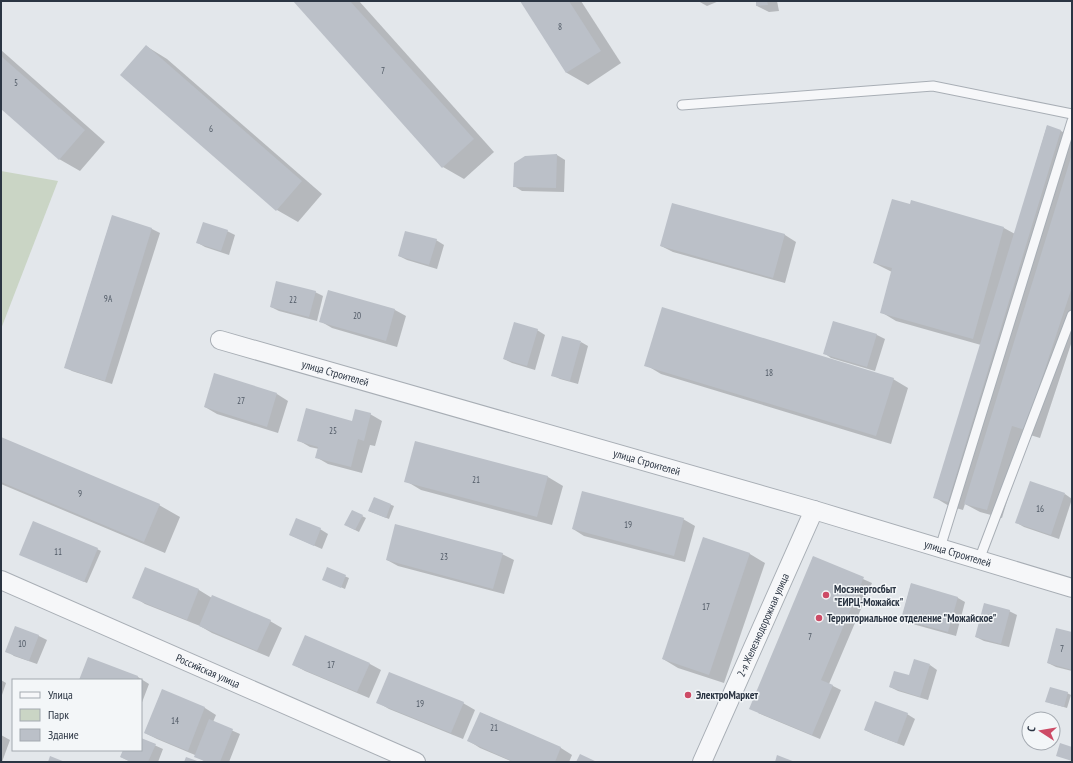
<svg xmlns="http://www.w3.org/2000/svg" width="1073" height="763" viewBox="0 0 1073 763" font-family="'PT Sans Narrow',sans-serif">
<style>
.green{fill:#cad5c5}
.shadow{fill:#0003}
.building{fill:#bbc0c8}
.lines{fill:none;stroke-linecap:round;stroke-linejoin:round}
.service-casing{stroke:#a8aeb5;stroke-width:11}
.minor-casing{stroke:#a8aeb5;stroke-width:20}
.service{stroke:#f6f7f9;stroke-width:9}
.minor{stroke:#f6f7f9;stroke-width:18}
.poi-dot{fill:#cd4b66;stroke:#f3f6f8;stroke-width:1.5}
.labels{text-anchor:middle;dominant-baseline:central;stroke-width:3;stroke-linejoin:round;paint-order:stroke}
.number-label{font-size:9px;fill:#4f5864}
.street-label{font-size:11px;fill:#2b3543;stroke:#f3f6f8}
.poi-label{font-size:11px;font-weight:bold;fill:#2b3543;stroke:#f3f6f8;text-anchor:start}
</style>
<rect width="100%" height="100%" fill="#e3e7eb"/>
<path class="green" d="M1 171 58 181 1 329Z"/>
<g class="shadow">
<path d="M294 1H359L494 152 464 179 443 167Z"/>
<path d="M521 1H581L621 63 588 85 567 73Z"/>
<path d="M698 1H719L707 6Z"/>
<path d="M757 1H777L779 11 769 12 757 6Z"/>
<path d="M146 46 167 59 322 194 298 222 277 210 121 75Z"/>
<path d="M1 50 105 142 80 171 59 159 1 107Z"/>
<path d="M1047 126 1061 131 1072 137V341L1040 438 1027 434 1002 518 980 512 965 504 963 510 949 506 934 497 981 345 896 321 881 312 892 272 874 263 1004 228 1015 234Z"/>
<path d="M557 155 565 160 564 192 522 191 514 186 525 157Z"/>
<path d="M673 204 785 235 796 242 785 283 673 252 661 246Z"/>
<path d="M112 217 152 229 160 233 112 384 72 371 65 367Z"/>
<path d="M227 231 235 235 229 255 205 247 198 243Z"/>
<path d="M436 240 444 245 437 269 407 260 399 256Z"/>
<path d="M315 292 323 296 317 321 279 311 271 307Z"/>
<path d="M395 310 406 316 397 347 332 328 320 321Z"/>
<path d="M834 322 877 335 885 339 875 371 831 358 824 353Z"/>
<path d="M537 330 545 335 535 370 512 363 504 359Z"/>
<path d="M581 342 588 346 578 384 560 379 552 375Z"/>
<path d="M646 365 893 379 908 388 891 444 661 374Z"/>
<path d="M277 394 288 401 278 433 217 414 205 407Z"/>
<path d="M370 414 382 421 375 446 370 445 362 473 328 464 316 457 319 449 310 447 298 440 353 422Z"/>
<path d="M1 438 159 505 180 517 165 553 1 484Z"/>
<path d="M416 442 548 477 563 486 552 525 421 490 406 481Z"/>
<path d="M1065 494 1072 499 1059 539 1024 527 1017 523Z"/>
<path d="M374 498 394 506 389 519 369 511Z"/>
<path d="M362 516 366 518 359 532 349 527Z"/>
<path d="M683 519 695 526 685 562 584 536 573 529Z"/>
<path d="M320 529 328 534 322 549 290 535Z"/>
<path d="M704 538 750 554 765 563 724 683 678 668 663 659Z"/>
<path d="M97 549 101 551 87 583 24 556Z"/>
<path d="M502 554 514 560 504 594 398 566 387 560Z"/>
<path d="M813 557 872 583 829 684 841 690 820 739 758 713Z"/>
<path d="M145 569 199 590 212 598 270 621 282 628 269 657 212 633 200 626 145 604 134 597Z"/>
<path d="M328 569 349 578 345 589 327 581Z"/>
<path d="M911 584 958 598 965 602 956 636 909 623 902 618Z"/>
<path d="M1009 611 1017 615 1009 647 984 641 976 637Z"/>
<path d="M16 627 39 636 47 640 37 664 14 656 7 651Z"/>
<path d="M1072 633V671L1056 667 1048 663Z"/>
<path d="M370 664 381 670 369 698 305 671 294 665Z"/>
<path d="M930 665 937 670 928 700 898 691 890 687Z"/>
<path d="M138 677 149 684 141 705V680H80Z"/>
<path d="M1 680 6 683 1 698Z"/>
<path d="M162 691 205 708 216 715 213 722 240 734 229 762H206L195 756V755L157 739 145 733Z"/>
<path d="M1067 693 1071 695 1067 708 1050 703Z"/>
<path d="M377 702 463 703 475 710 463 739 389 709Z"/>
<path d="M481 713 561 748 572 755 569 762H513L480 748 469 741Z"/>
<path d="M907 714 915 719 904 746 873 734 865 730Z"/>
<path d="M1 735 10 740 2 762H1Z"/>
<path d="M141 739 163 749 158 762H131L121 757 124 750H141Z"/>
</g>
<g class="building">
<path d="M293 1H350L474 139 442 168Z"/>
<path d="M520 1H569L601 51 566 73Z"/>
<path d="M756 1H767L768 5 756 6Z"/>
<path d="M146 45 302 181 276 211 120 75Z"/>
<path d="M1 56 85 130 59 160 1 109Z"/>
<path d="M1047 125 1061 130 948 502 933 498Z"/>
<path d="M557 154 556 188 513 187 514 163 525 156Z"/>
<path d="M1072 154V287L1025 430 1012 426 987 510 964 504Z"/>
<path d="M892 199 910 204 911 200 1004 227 973 339 880 313 892 268 873 263Z"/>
<path d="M672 203 785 234 773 278 660 246Z"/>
<path d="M112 215 152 228 105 381 64 368Z"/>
<path d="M203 222 228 230 221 251 196 243Z"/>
<path d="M405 231 437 239 429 265 398 256Z"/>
<path d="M276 281 316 291 309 317 270 307Z"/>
<path d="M328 290 395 309 386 341 319 322Z"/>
<path d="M662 307 894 378 876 436 644 366Z"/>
<path d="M833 321 877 334 867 367 823 354Z"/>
<path d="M514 322 538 329 527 366 503 359Z"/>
<path d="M562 336 581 341 570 381 551 376Z"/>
<path d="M214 373 277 393 267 427 204 407Z"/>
<path d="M306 408 352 421 355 409 371 413 364 441 358 439 351 467 315 458 318 447 297 441Z"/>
<path d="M1 437 160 504 144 542 1 482Z"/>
<path d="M415 441 548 476 537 517 404 482Z"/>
<path d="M1030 481 1065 493 1051 535 1015 523Z"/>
<path d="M582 491 684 518 674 556 572 529Z"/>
<path d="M374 497 391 504 386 518 368 511Z"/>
<path d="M352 510 363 515 355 530 344 525Z"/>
<path d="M296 518 321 528 314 546 289 535Z"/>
<path d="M33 521 98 548 84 582 19 555Z"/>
<path d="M395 524 503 553 493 589 386 560Z"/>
<path d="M703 537 750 553 709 675 662 659Z"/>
<path d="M813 556 864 577 821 680 833 685 812 735 749 709Z"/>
<path d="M145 567 199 589 187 620 132 598Z"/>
<path d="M327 567 346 575 341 588 322 580Z"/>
<path d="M911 583 958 597 948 632 901 619Z"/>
<path d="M212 595 271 620 257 651 199 626Z"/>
<path d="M984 603 1010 610 1001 644 975 637Z"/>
<path d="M15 626 39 635 29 661 5 652Z"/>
<path d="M1056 628 1072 632V670L1047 663Z"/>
<path d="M305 635 370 663 357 692 292 665Z"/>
<path d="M88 657 138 676 137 680H79Z"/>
<path d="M914 659 930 664 920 697 889 687 894 671 909 675Z"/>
<path d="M389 672 464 702 451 733 376 703Z"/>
<path d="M1050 687 1068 692 1064 707 1045 702Z"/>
<path d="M162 689 205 707 188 751 144 733Z"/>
<path d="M875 701 908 713 897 743 864 730Z"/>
<path d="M480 712 561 747 555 762H514L467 741Z"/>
<path d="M209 719 233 729 220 762H207L194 757Z"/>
<path d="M141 738 156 744 148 762H131L120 757 123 750H141Z"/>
<path d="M1060 743 1072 747V761L1056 756Z"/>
<path d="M580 754 597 762H576Z"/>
<path d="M777 755 795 762H775Z"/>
<path d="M50 756 65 762H48Z"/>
<path d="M186 757 200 762H184Z"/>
</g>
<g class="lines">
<g class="service-casing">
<g id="service">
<path d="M682 105 933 86 1072 114"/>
<path d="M940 548 1072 121"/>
<path d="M979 560 1072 315"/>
</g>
</g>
<g class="minor-casing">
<g id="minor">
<path id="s1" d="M220 340 814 510 1072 588"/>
<path id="s2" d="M1 580 416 762"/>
<path id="s3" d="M702 762 814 510"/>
</g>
</g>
<use href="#service" class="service"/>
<use href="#minor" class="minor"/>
</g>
<g class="poi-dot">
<circle cx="826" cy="595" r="4"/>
<circle cx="819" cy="618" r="4"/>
<circle cx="688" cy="695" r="4"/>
</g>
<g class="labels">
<g class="number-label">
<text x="560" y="26">8</text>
<text x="383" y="70">7</text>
<text x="16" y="82">5</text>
<text x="211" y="128">6</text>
<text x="108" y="298">9А</text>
<text x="293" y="299">22</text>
<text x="357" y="315">20</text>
<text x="769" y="372">18</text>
<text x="241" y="400">27</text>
<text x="333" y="430">25</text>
<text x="476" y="479">21</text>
<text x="80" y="493">9</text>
<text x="1040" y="508">16</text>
<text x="628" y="524">19</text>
<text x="58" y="551">11</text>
<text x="444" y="556">23</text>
<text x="706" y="606">17</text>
<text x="810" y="636">7</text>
<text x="22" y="643">10</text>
<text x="1062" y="648">7</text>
<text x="331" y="664">17</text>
<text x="420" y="703">19</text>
<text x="175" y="720">14</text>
<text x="494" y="727">21</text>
</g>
<g class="street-label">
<text stroke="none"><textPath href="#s1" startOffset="120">улица Строителей</textPath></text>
<text stroke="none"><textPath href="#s1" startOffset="444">улица Строителей</textPath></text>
<text stroke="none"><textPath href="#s1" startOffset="768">улица Строителей</textPath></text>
<text stroke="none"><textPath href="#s3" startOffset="150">2-я Железнодорожная улица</textPath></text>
<text stroke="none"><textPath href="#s2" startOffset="226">Российская улица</textPath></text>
</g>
<g class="poi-label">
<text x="834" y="589">Мосэнергосбыт<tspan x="834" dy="13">"ЕИРЦ-Можайск"</tspan></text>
<text x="827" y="618">Территориальное отделение "Можайское"</text>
<text x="696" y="695">ЭлектроМаркет</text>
</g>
</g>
<rect width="1073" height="763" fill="none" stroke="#2b3543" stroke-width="4"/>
<rect x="12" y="679" width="130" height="72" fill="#f3f6f8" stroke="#a3a9b0"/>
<rect x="20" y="692" width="20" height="6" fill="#f6f7f9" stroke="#a3a9b0"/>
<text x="48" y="699" font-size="12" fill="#2b3543">Улица</text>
<rect x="20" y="709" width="20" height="12" fill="#cad5c5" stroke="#a3a9b0"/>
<text x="48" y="719" font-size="12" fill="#2b3543">Парк</text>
<rect x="20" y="729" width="20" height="12" fill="#bbc0c8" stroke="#a3a9b0"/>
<text x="48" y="739" font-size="12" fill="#2b3543">Здание</text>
<g transform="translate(1041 731) rotate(282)"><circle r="19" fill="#f3f6f8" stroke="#a3a9b0"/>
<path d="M0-3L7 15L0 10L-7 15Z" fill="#cd4b66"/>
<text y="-6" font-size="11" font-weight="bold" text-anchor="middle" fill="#2b3543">С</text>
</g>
</svg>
